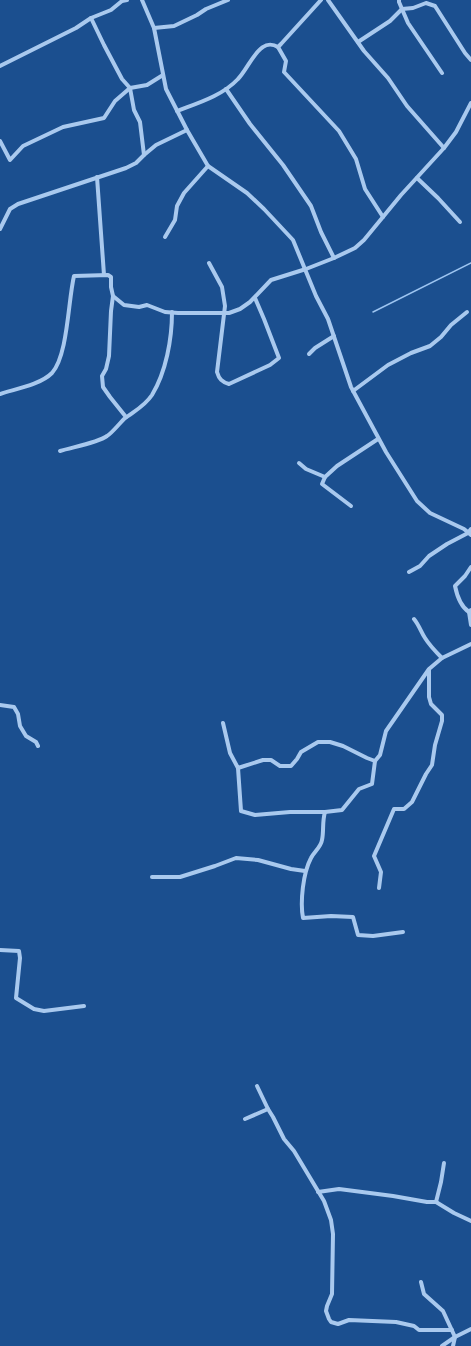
<svg xmlns="http://www.w3.org/2000/svg" width="471" height="1346" viewBox="0 0 471 1346" font-family="Poppins,sans-serif">
<style>
.lines{fill:none;stroke-linecap:round;stroke-linejoin:round}
.stream{stroke:#9cc4f0;stroke-width:1.5}
.street{stroke:#a9c9ee;stroke-width:4}
</style>
<rect width="100%" height="100%" fill="#1b4f8f"/>
<g class="lines">
<path class="stream" d="M373 312 471 263"/>
<g class="street">
<path d="M142 0 154 28 166 89 187 130 208 166 247 193 264 209 293 240 316 296 328 319 351 387 386 452 417 501 430 513 464 529 471 535"/>
<path d="M328 0 364 51 388 78 407 106 444 148"/>
<path d="M399 0V2L408 23 442 73"/>
<path d="M91 18 104 45 122 79 130 88 134 110 140 122 144 155"/>
<path d="M154 28 174 26 197 15 206 9 228 0"/>
<path d="M358 42 390 21 402 9 413 8 426 3 435 6 465 53 471 60"/>
<path d="M278 47 286 61 284 72 339 131 356 159 365 189 383 217"/>
<path d="M0 66 76 28 91 18 111 10 122 1 127 0"/>
<path d="M226 89 250 124 283 165 311 206 321 232 334 258"/>
<path d="M177 111C198 103 222 96 238 79 246 71 254 52 263 47 267 44 273 44 278 47L281 44 321 0"/>
<path d="M0 141 10 160 23 146 63 127 104 118 115 101 130 88 147 85 163 75"/>
<path d="M97 177 104 275"/>
<path d="M417 178 438 198 460 222"/>
<path d="M0 229 10 209 18 204 126 168 136 163 144 155 156 145 187 130"/>
<path d="M165 237 175 220 177 206 184 193 208 166"/>
<path d="M209 263 222 287 225 306 217 372C219 379 222 382 229 384L270 365 279 358 264 319 255 298"/>
<path d="M113 296 111 311 109 356 106 369 102 376 103 387 110 397 126 417"/>
<path d="M309 354 315 348 334 336"/>
<path d="M353 391 388 365 411 353 430 346 441 337 451 325 467 312"/>
<path d="M0 394C15 389 40 385 52 373 68 355 68 301 74 276L108 275 111 277V287L113 296 124 305 139 307 147 305 165 312 178 313H229L240 309 250 302 271 280 306 269 334 258 355 248 364 240 401 195 444 148 456 132 471 103"/>
<path d="M60 451C73 447 97 443 107 436 111 434 120 423 124 419 134 411 144 407 152 395 166 372 172 339 172 312"/>
<path d="M299 463 306 469 325 477 337 466 378 439"/>
<path d="M325 477 322 484 351 506"/>
<path d="M409 572 420 566 429 556 447 544 468 533 471 529"/>
<path d="M471 610 469 612 471 625"/>
<path d="M469 612C460 606 457 596 455 586L465 576 471 567"/>
<path d="M414 619C419 625 421 632 425 638 430 646 436 652 442 658L471 644"/>
<path d="M0 705 14 707 18 714 20 726 26 736 36 742 38 746"/>
<path d="M223 723 230 753 238 768 263 760H271L280 766H291L297 759 301 752 318 742H330L343 746 367 758 375 761 380 755 386 731 429 669 442 658"/>
<path d="M238 768 241 811 255 815 290 812H325L342 810 359 789 372 784 375 761"/>
<path d="M325 812C322 822 324 831 322 840 321 847 314 852 311 858 303 873 300 902 303 918L331 916 353 917 358 935 373 936 403 932"/>
<path d="M152 877H180L215 866 236 858 258 860 291 869 305 871"/>
<path d="M379 888 381 872 374 856 394 809H404L412 802 426 774 432 765 435 745 442 721V715L431 704 429 697V670"/>
<path d="M0 950 19 951 20 958 16 998 34 1009 44 1011 84 1006"/>
<path d="M257 1086 268 1109"/>
<path d="M245 1119 268 1109 273 1117 284 1139 294 1151 324 1201 331 1220 333 1234 332 1294 327 1306 326 1311 329 1319 331 1322 338 1324 349 1320 396 1322 414 1326 419 1330H452"/>
<path d="M318 1192 339 1189 393 1196 427 1202H436L441 1182 444 1163"/>
<path d="M436 1202 454 1213 471 1221"/>
<path d="M421 1282 424 1294 443 1311 455 1337 453 1346"/>
<path d="M442 1346 455 1337 471 1329"/>
</g>
</g>
</svg>
